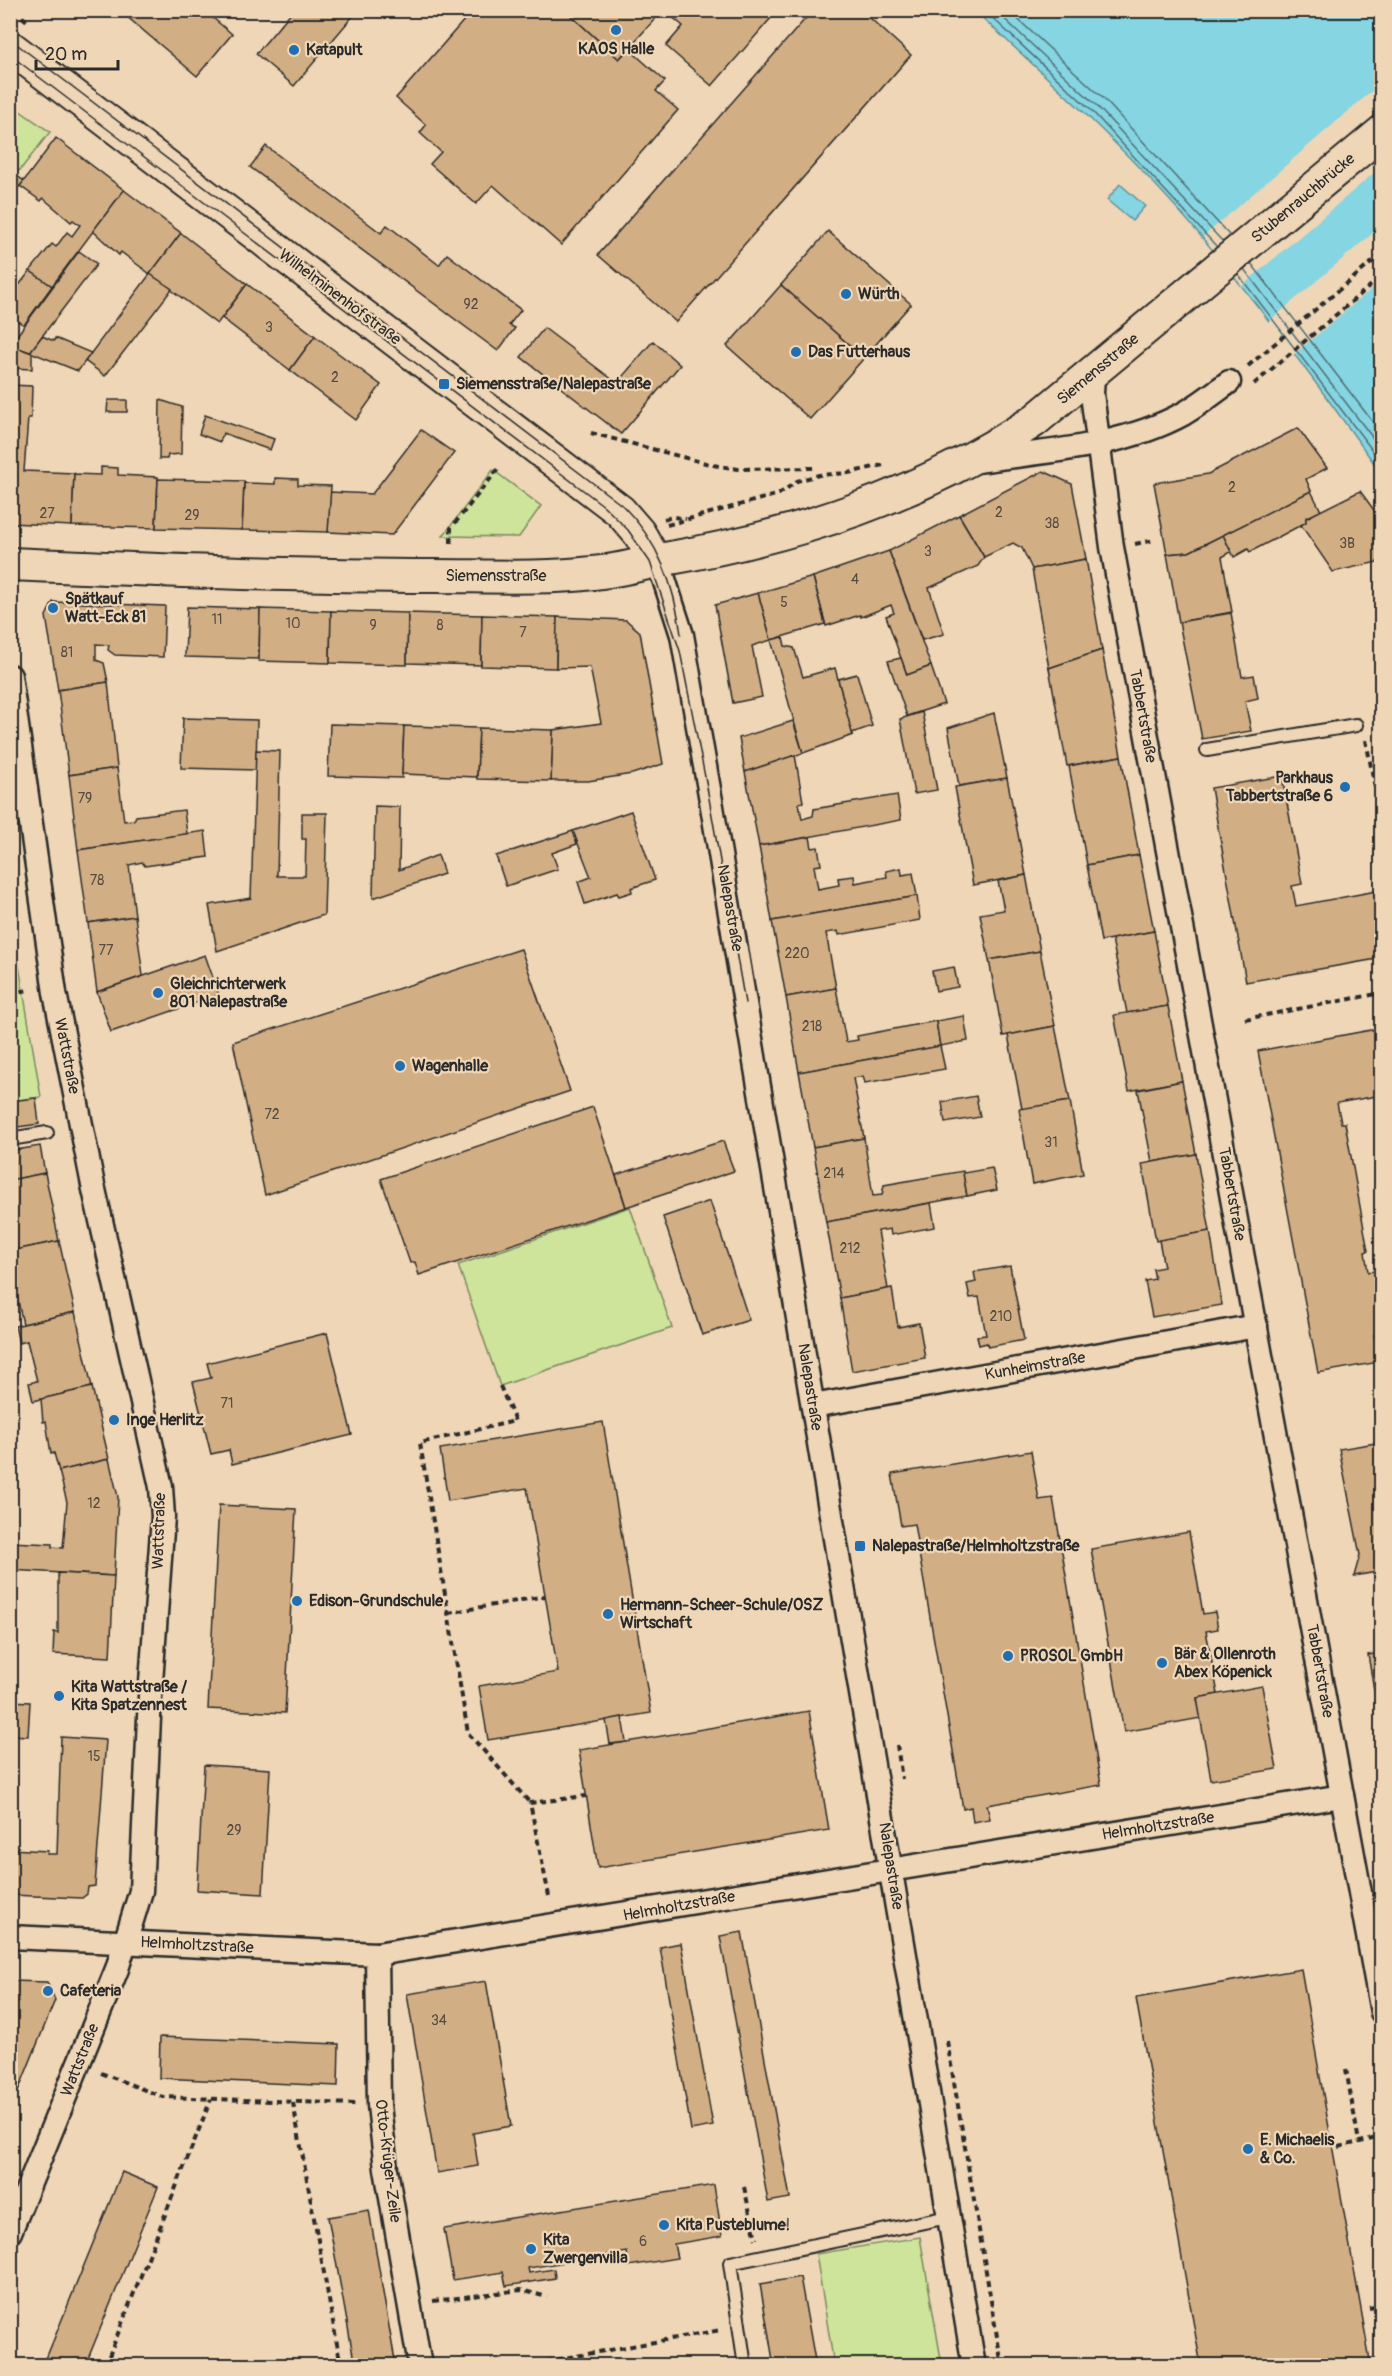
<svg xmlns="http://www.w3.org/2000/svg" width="1392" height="2376" viewBox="0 0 1392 2376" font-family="Pangolin,sans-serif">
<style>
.green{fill:#cde49a;stroke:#7c8862;stroke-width:1.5}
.water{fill:#86d5e2;stroke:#629199;stroke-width:1.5}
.pier{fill:#eed6b6}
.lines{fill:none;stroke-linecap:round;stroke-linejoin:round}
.shore{stroke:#4f6f74;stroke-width:1.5}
.building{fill:#d2ae84;stroke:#2b2b2b;stroke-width:1.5}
.lane-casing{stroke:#2b2b2b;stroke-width:16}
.street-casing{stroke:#2b2b2b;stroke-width:27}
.secondary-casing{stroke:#2b2b2b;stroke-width:36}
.path{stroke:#2b2b2b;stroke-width:4;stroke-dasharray:6 4.5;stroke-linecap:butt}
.lane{stroke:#eed6b6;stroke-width:12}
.street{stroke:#eed6b6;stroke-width:22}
.secondary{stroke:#eed6b6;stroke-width:32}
.tram{stroke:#2b2b2b;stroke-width:1.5}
.poi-dot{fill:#1f6fb2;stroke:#eed6b6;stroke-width:2}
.labels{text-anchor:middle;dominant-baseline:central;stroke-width:4.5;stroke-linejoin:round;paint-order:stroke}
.number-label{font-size:14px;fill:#554c41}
.poi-label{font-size:16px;font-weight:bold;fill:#2b2b2b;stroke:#eed6b6;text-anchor:start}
.street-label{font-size:16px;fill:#2b2b2b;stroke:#eed6b6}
</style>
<rect width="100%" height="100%" fill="#eed6b6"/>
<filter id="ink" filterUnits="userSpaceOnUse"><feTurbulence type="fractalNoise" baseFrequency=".0167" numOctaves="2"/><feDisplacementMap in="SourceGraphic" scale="12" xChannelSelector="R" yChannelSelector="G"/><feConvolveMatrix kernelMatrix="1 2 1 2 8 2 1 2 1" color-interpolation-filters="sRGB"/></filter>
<g filter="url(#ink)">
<g class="green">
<path d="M10 104 50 132 20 170 17 171 11 164Z"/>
<path d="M493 470 541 506 519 537 443 536Z"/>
<path d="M17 954 41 1097 11 1101 10 955Z"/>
<path d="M630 1207 672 1328 500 1386 458 1265Z"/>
<path d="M920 2237 942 2365H834L816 2254Z"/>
</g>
<g class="water">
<path d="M975 11H1381V473C1324 393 1264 311 1200 235 1132 154 1052 82 975 11Z"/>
<path d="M1120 184 1145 206 1132 221 1107 200Z"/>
</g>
<g class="pier">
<path d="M1381 83V167L1242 286 1203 237Z"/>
<path d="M1381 226V281L1291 357 1266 324Z"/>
</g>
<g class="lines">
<g class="shore">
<path d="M984 10 1091 110 1217 247"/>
<path d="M995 10 1096 105 1223 242"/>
<path d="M1008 10 1103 98 1230 236"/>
<path d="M1251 263 1382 434"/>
<path d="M1244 269 1382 450"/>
<path d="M1238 274 1382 463"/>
</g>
</g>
<g class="building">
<path d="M119 10H219L213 18 232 34 197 76Z"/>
<path d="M293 10H358L294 86 256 54Z"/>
<path d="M473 10H565L619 59 629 49 665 81 656 91 678 110 561 245 493 185 476 204 430 164 441 152 420 133 426 125 396 98Z"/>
<path d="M565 10H663L619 59Z"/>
<path d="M664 10H778L712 86 666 46 683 26Z"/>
<path d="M813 10H861L911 55 676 322 598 255Z"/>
<path d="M56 138 124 190 52 286 30 271 52 244 56 247 67 232 72 236 80 225 73 220 71 222 43 198 41 201 20 186Z"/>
<path d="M266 146 381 233 387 225 439 265 447 254 521 310 509 325 515 328 498 351 250 167Z"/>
<path d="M10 171 24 181 10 198Z"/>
<path d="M124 190 181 233 150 274 121 252 119 255 93 231Z"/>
<path d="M828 231 911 304 864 358 781 285Z"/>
<path d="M181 233 247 284 217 324 150 274Z"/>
<path d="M79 251 97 264 30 352 10 345Z"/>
<path d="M30 271 52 286 24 325 10 316V297Z"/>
<path d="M150 274 172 289 105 376 85 361Z"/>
<path d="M247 284 315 336 290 370 222 318Z"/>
<path d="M781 285 864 358 810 419 727 346Z"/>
<path d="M544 328 617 383 653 341 680 365 621 434 521 357Z"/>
<path d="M42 336 54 341 55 338 91 353 78 371 30 352Z"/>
<path d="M315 336 381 385 356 420 290 370Z"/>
<path d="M10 345 32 353V369L10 368Z"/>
<path d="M10 385 32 386 31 418H28L24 471 74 473 72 526 10 523Z"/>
<path d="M108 400H127V412H107Z"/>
<path d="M160 400 182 407 181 454 168 455 167 459H159Z"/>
<path d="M205 415 274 439 270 450 223 433 220 442 199 434Z"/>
<path d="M1298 428 1327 468 1306 479 1311 491 1189 552 1167 554 1154 483 1208 474Z"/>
<path d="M421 430 454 453 392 535 328 532 330 492 372 494Z"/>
<path d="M101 467 118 468V475L158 477 156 528 72 526 74 474 101 475Z"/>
<path d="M1043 471 1072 484 1086 559 1032 569 1022 548 1013 543 984 557 959 515Z"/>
<path d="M275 478 298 479V485L331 486 328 532 242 530 244 483 275 484Z"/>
<path d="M158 479 244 481 242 530 156 528Z"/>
<path d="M1311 491 1321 511 1306 518V522L1301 525 1250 552 1248 549 1234 557 1223 535Z"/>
<path d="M1360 491 1382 521V561L1333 572 1301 525 1306 522V518Z"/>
<path d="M959 515 984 557 978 566 929 588 944 634 922 640 889 551Z"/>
<path d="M1223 535 1231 552 1222 557 1232 612 1179 622 1167 554 1189 552Z"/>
<path d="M889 551 931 666 907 675 886 616 894 613 891 605 861 617 860 615 826 626 813 577Z"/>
<path d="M1086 559 1102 650 1049 668 1032 569Z"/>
<path d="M813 577 825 624 771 640 758 593Z"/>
<path d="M758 593 771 640 752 646 762 697 733 703 715 605Z"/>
<path d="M53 602 165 606 163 657 115 655 108 650 109 645 96 644V660L104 663 108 682 58 690 46 616Z"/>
<path d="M187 607 260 609 259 659 185 657Z"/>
<path d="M260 609 331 611 330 663 259 661Z"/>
<path d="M331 611 408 613 407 665 330 663Z"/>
<path d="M408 613 482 615 481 665 407 663Z"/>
<path d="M1231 613 1242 677 1254 675 1258 698 1245 701 1251 731 1202 739 1179 622Z"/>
<path d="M482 615 557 617 556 668 481 666Z"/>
<path d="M557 617 626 620 640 632 663 764 632 774 588 781H551L553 730 601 723 590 667 556 668Z"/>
<path d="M783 637 785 646 794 648 803 677 835 668 853 735 803 753 771 640Z"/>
<path d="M1102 650 1121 756 1067 766 1049 668Z"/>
<path d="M901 658 907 675 931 666 944 704 907 716 888 661Z"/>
<path d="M857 674 872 726 852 733 838 679Z"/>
<path d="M108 682 117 768 69 775 58 690Z"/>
<path d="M922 712 937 790 914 794 900 719Z"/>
<path d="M994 713 1007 778 959 786 948 728Z"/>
<path d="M183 718 257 720 256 770 181 768Z"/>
<path d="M793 721 803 753 745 772 739 738Z"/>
<path d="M330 724 404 726 402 778 328 776Z"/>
<path d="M404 726 479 728 477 777 402 774Z"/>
<path d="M479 728 553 730 551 781 477 779Z"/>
<path d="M256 750 280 751 277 876H305L306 839H302V813H327L324 915 217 951 209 905 251 898Z"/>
<path d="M795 755 803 802 799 803 802 819 813 816 814 809 897 795 901 820 759 846 745 772Z"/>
<path d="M1121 756 1139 855 1087 865 1069 766Z"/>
<path d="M117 768 124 821 134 820 136 816 184 810 187 834 78 850 69 775Z"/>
<path d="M1282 776 1302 884 1292 886 1296 906 1382 890V958L1246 982 1211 788Z"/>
<path d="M1007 778 1026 875 973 885 955 787Z"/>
<path d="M375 806 400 807 399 870 438 855 444 874 373 898Z"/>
<path d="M631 811 655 880 631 888 632 892 619 896 617 893 585 904 578 882 591 877 573 831Z"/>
<path d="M205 831 208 857 145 866 142 862 129 865 135 916 88 923 78 850Z"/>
<path d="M573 831 577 844 552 853 558 869 506 886 496 856Z"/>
<path d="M810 837 812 848 818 847 821 865 814 866 818 889 839 885 838 878 854 876 855 883 887 877 886 871 901 868 902 875 913 873 917 896 772 921 759 846Z"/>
<path d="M1139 855 1154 931 1101 941 1087 865Z"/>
<path d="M1026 875 1040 951 989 960 980 914 1004 910 998 881Z"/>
<path d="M917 896 920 920 839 935 838 931 826 933 836 988 786 997 772 921Z"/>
<path d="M135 916 143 976 97 992 88 923Z"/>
<path d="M1154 931 1168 1006 1127 1013 1112 939Z"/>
<path d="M521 949 570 1091 265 1195 233 1042Z"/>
<path d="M1040 951 1055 1026 1003 1036 989 960Z"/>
<path d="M205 955 219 995 111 1032 97 992Z"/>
<path d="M954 967 958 987 936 991 932 971Z"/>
<path d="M836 988 846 1042 858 1040 857 1036 936 1021 940 1046 799 1072 786 997Z"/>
<path d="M1168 1006 1182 1081 1129 1091 1114 1015Z"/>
<path d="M964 1016 968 1041 940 1046 936 1021Z"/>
<path d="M1055 1026 1070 1101 1022 1109 1008 1035Z"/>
<path d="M1382 1028V1095L1337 1103 1341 1123H1345L1368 1251 1365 1252 1368 1272 1382 1270V1334L1374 1335 1379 1362 1318 1373 1258 1051Z"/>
<path d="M940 1046 945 1069 865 1083 863 1076 853 1078 864 1138 813 1147 799 1072Z"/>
<path d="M1182 1081 1196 1154 1152 1162 1138 1090Z"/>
<path d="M976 1096 980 1117 945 1123 942 1102Z"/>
<path d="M36 1098 39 1124 10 1128V1101Z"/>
<path d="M1070 1101 1083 1174 1032 1184 1019 1109Z"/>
<path d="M593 1107 626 1207 419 1275 415 1262 410 1263 381 1179Z"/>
<path d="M864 1138 873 1196 882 1195 884 1185 963 1171 967 1196 826 1222 813 1147Z"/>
<path d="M723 1141 734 1171 626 1207 616 1175Z"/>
<path d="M40 1146 45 1173 10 1180V1151Z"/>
<path d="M1196 1154 1210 1231 1156 1241 1142 1164Z"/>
<path d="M992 1168 997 1190 967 1196 963 1173Z"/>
<path d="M45 1173 59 1241 10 1251V1180Z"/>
<path d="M710 1201 749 1320 702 1335 663 1217Z"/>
<path d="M931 1203 935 1227 891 1235 890 1229 878 1231 888 1289 840 1298 826 1222Z"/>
<path d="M1210 1231 1222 1305 1152 1317 1145 1281 1155 1279 1153 1269 1164 1267 1159 1240Z"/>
<path d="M59 1241 75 1312 23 1324 10 1265V1251Z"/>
<path d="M1010 1266 1024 1340 988 1347 987 1343 979 1345 977 1336 986 1335 979 1297 970 1298 967 1284 976 1282 974 1272Z"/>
<path d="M892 1288 898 1327 919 1323 925 1358 852 1371 840 1298Z"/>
<path d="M75 1312 92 1387 33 1401 29 1383 37 1381 27 1341 19 1343 15 1326Z"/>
<path d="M327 1333 352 1435 232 1464 229 1450 211 1454 193 1382 211 1378 207 1363Z"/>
<path d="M92 1387 109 1459 59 1471 54 1453 51 1454 46 1421 43 1422 41 1399Z"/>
<path d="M603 1422 651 1713 488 1740 479 1686 558 1672 527 1488 448 1501 440 1449Z"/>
<path d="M1382 1442V1571L1354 1576 1360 1555 1339 1449Z"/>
<path d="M1031 1451 1039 1500 1053 1498 1101 1785 987 1805 990 1819 973 1822 971 1807 963 1809 914 1524 901 1526 892 1474Z"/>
<path d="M109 1459 118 1497 114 1576 10 1570V1542L52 1544V1547L63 1548 67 1502 59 1471Z"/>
<path d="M219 1505 296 1509 285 1713 208 1709Z"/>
<path d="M1189 1532 1203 1614 1215 1612 1218 1629 1206 1631 1218 1694 1197 1698 1201 1718 1124 1732 1091 1549Z"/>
<path d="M58 1573 114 1576 110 1657 53 1654 54 1632 58 1633Z"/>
<path d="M1382 1653V1736L1368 1655Z"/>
<path d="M1262 1686 1277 1769 1211 1780 1197 1698Z"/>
<path d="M10 1701 30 1702 28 1736 10 1735Z"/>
<path d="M809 1711 829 1830 598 1868 579 1750Z"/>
<path d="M622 1717 626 1742 610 1744 606 1720Z"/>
<path d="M61 1737 106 1740 95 1886 88 1887 87 1894 82 1898 10 1895V1849L48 1851 47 1854H57Z"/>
<path d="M204 1765 270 1769 263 1894 197 1890Z"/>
<path d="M742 1932 790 2198 768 2202 720 1936Z"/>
<path d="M681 1943 713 2126 691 2130 660 1947Z"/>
<path d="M1301 1969 1371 2366H1201L1136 1998Z"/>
<path d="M10 1981 47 1982 55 2000 21 2084 10 2080Z"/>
<path d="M486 1981 511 2126 473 2133 478 2166 437 2173 407 1994Z"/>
<path d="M160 2037 339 2044 338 2086 159 2078Z"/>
<path d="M10 2080 21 2084 10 2110Z"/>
<path d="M122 2172 158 2187 85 2366H43Z"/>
<path d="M714 2185 722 2236 674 2244 677 2258 629 2266 627 2252 528 2268 529 2273 554 2269 555 2278 506 2286 503 2272 453 2280 444 2229Z"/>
<path d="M369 2210 385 2304 396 2366H355L328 2217Z"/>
<path d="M800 2277 816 2366H774L760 2284Z"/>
</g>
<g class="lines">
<g class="lane-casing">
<g id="lane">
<path d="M1207 750 1356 725"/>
<path d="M10 1139 47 1133"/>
<path d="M745 2366 730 2263 948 2217"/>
</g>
</g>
<g class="street-casing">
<g id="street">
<path d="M1093 373 1092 394 1112 547 1382 2012"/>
<path d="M977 461C1046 451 1120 448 1183 414 1199 405 1214 393 1229 382"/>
<path d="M656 562 664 579 682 635C784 1211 874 1789 974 2366"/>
<path d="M10 676 55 993 93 1185 161 1487 163 1517 150 1696 141 1891 117 1969 10 2232"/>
<path d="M813 1406 1256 1326"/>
<path d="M10 1937 377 1954 1342 1796"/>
<path d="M377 1954 379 2105 386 2169 420 2366"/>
</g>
</g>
<g class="secondary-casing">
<g id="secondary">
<path d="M10 47 620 511 639 533 656 562"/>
<path d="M10 564C151 570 293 576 434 576 486 576 541 579 593 573 617 571 641 564 665 559 797 536 922 495 1034 421L1382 132"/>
</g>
</g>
<g class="path">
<path d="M14 10 27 21"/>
<path d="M1248 366 1382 254"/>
<path d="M1254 384 1382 276"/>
<path d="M591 433 713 465 738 469 816 468"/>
<path d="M664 519 674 517 686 519"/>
<path d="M667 525 779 494 797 481 819 475 848 473 883 465"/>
<path d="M451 543V528L499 468"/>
<path d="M1135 544 1155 540"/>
<path d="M1366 740 1382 825"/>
<path d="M10 993 29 990"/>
<path d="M1245 1019 1382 993"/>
<path d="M500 1386 515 1421 420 1443 468 1733 530 1803"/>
<path d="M448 1613 545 1596"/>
<path d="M897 1745 902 1779"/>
<path d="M549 1896 530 1803 586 1796"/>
<path d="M947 2041 1002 2366"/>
<path d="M1346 2069 1359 2142"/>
<path d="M101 2073 163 2097 355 2104"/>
<path d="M293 2103 341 2366"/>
<path d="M1338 2147 1377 2138"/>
<path d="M744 2187 756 2239"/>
<path d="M433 2301 521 2290 547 2297"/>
<path d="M1369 2308 1382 2306"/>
<path d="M526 2365 721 2330"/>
<path d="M105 2366 211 2099"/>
</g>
<use href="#lane" class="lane"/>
<use href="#street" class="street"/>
<use href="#secondary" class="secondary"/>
<g class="tram">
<path d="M10 39 623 506C659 542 674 585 681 634"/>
<path d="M10 55 604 506 628 530 650 562 680 651 707 787 745 1003"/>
</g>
</g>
</g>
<g class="poi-dot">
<circle cx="616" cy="30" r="6"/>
<circle cx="294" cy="50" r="6"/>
<circle cx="846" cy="294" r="6"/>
<circle cx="796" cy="352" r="6"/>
<rect x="438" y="378" width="12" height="12" rx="3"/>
<circle cx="53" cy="608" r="6"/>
<circle cx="1345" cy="787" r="6"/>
<circle cx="158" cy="993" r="6"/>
<circle cx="400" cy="1066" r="6"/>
<circle cx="114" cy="1420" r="6"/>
<rect x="854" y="1540" width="12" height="12" rx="3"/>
<circle cx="297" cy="1601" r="6"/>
<circle cx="608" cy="1614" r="6"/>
<circle cx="1008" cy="1656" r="6"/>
<circle cx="1162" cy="1663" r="6"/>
<circle cx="59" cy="1696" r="6"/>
<circle cx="48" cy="1991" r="6"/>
<circle cx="1248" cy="2149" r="6"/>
<circle cx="664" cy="2225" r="6"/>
<circle cx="531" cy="2249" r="6"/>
</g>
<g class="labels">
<g class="number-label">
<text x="471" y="304">92</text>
<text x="269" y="327">3</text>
<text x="335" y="377">2</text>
<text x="1232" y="487">2</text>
<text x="999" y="512">2</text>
<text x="47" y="513">27</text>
<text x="192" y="515">29</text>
<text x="1052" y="523">38</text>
<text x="1347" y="543">3B</text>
<text x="928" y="551">3</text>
<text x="855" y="579">4</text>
<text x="784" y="602">5</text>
<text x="217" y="619">11</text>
<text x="293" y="623">10</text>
<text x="373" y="625">9</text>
<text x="440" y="625">8</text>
<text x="523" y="632">7</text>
<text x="67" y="652">81</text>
<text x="85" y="798">79</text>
<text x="97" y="880">78</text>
<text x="106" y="950">77</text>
<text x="797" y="953">220</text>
<text x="812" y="1026">218</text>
<text x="272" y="1114">72</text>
<text x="1051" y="1142">31</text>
<text x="834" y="1173">214</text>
<text x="850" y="1248">212</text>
<text x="1001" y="1316">210</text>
<text x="227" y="1403">71</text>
<text x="94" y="1503">12</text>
<text x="94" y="1756">15</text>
<text x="234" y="1830">29</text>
<text x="439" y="2020">34</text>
<text x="643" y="2241">6</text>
</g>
<g class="poi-label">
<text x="616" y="49" text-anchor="middle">KAOS Halle</text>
<text x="306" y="50">Katapult</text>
<text x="858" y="294">Würth</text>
<text x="808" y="352">Das Futterhaus</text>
<text x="456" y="384">Siemensstraße/Nalepastraße</text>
<text x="65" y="599">Spätkauf<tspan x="65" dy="18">Watt-Eck 81</tspan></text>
<text x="1333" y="778" text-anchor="end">Parkhaus<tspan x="1333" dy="18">Tabbertstraße 6</tspan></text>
<text x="170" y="984">Gleichrichterwerk<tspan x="170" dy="18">801 Nalepastraße</tspan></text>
<text x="412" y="1066">Wagenhalle</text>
<text x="126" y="1420">Inge Herlitz</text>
<text x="872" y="1546">Nalepastraße/Helmholtzstraße</text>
<text x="309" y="1601">Edison-Grundschule</text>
<text x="620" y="1605">Hermann-Scheer-Schule/OSZ<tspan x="620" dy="18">Wirtschaft</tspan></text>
<text x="1174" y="1654">Bär &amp; Ollenroth<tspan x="1174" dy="18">Abex Köpenick</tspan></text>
<text x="1020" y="1656">PROSOL GmbH</text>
<text x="71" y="1687">Kita Wattstraße /<tspan x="71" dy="18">Kita Spatzennest</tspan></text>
<text x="60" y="1991">Cafeteria</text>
<text x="1260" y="2140">E. Michaelis<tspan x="1260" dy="18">&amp; Co.</tspan></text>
<text x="676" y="2225">Kita Pusteblume!</text>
<text x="543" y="2240">Kita<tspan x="543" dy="18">Zwergenvilla</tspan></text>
</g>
<g class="street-label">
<text transform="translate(1303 198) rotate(-40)">Stubenrauchbrücke</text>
<text transform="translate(340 297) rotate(37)">Wilhelminenhofstraße</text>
<text transform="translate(1098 369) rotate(-40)">Siemensstraße</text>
<text x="496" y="576">Siemensstraße</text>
<text transform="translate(1143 716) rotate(80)">Tabbertstraße</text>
<text transform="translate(730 908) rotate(80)">Nalepastraße</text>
<text transform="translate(67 1056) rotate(79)">Wattstraße</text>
<text transform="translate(1232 1194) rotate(80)">Tabbertstraße</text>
<text transform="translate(1035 1366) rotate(-10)">Kunheimstraße</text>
<text transform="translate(810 1387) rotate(81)">Nalepastraße</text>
<text transform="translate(159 1531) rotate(-88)">Wattstraße</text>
<text transform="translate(1320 1671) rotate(80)">Tabbertstraße</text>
<text transform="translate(1158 1826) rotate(-9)">Helmholtzstraße</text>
<text transform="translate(891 1866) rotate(81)">Nalepastraße</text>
<text transform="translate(679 1906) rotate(-10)">Helmholtzstraße</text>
<text transform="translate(197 1945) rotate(3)">Helmholtzstraße</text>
<text transform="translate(80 2060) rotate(-68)">Wattstraße</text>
<text transform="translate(388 2161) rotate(83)">Otto-Krüger-Zeile</text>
</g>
</g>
<rect width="1392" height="2376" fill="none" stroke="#eed6b6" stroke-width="36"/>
<rect x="18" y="18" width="1356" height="2340" fill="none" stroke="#2b2b2b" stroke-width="2" filter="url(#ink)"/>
<path d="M36 60v9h82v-9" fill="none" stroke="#2b2b2b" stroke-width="3"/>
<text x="45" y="60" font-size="18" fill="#2b2b2b" stroke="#eed6b6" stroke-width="4.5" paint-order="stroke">20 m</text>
</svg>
